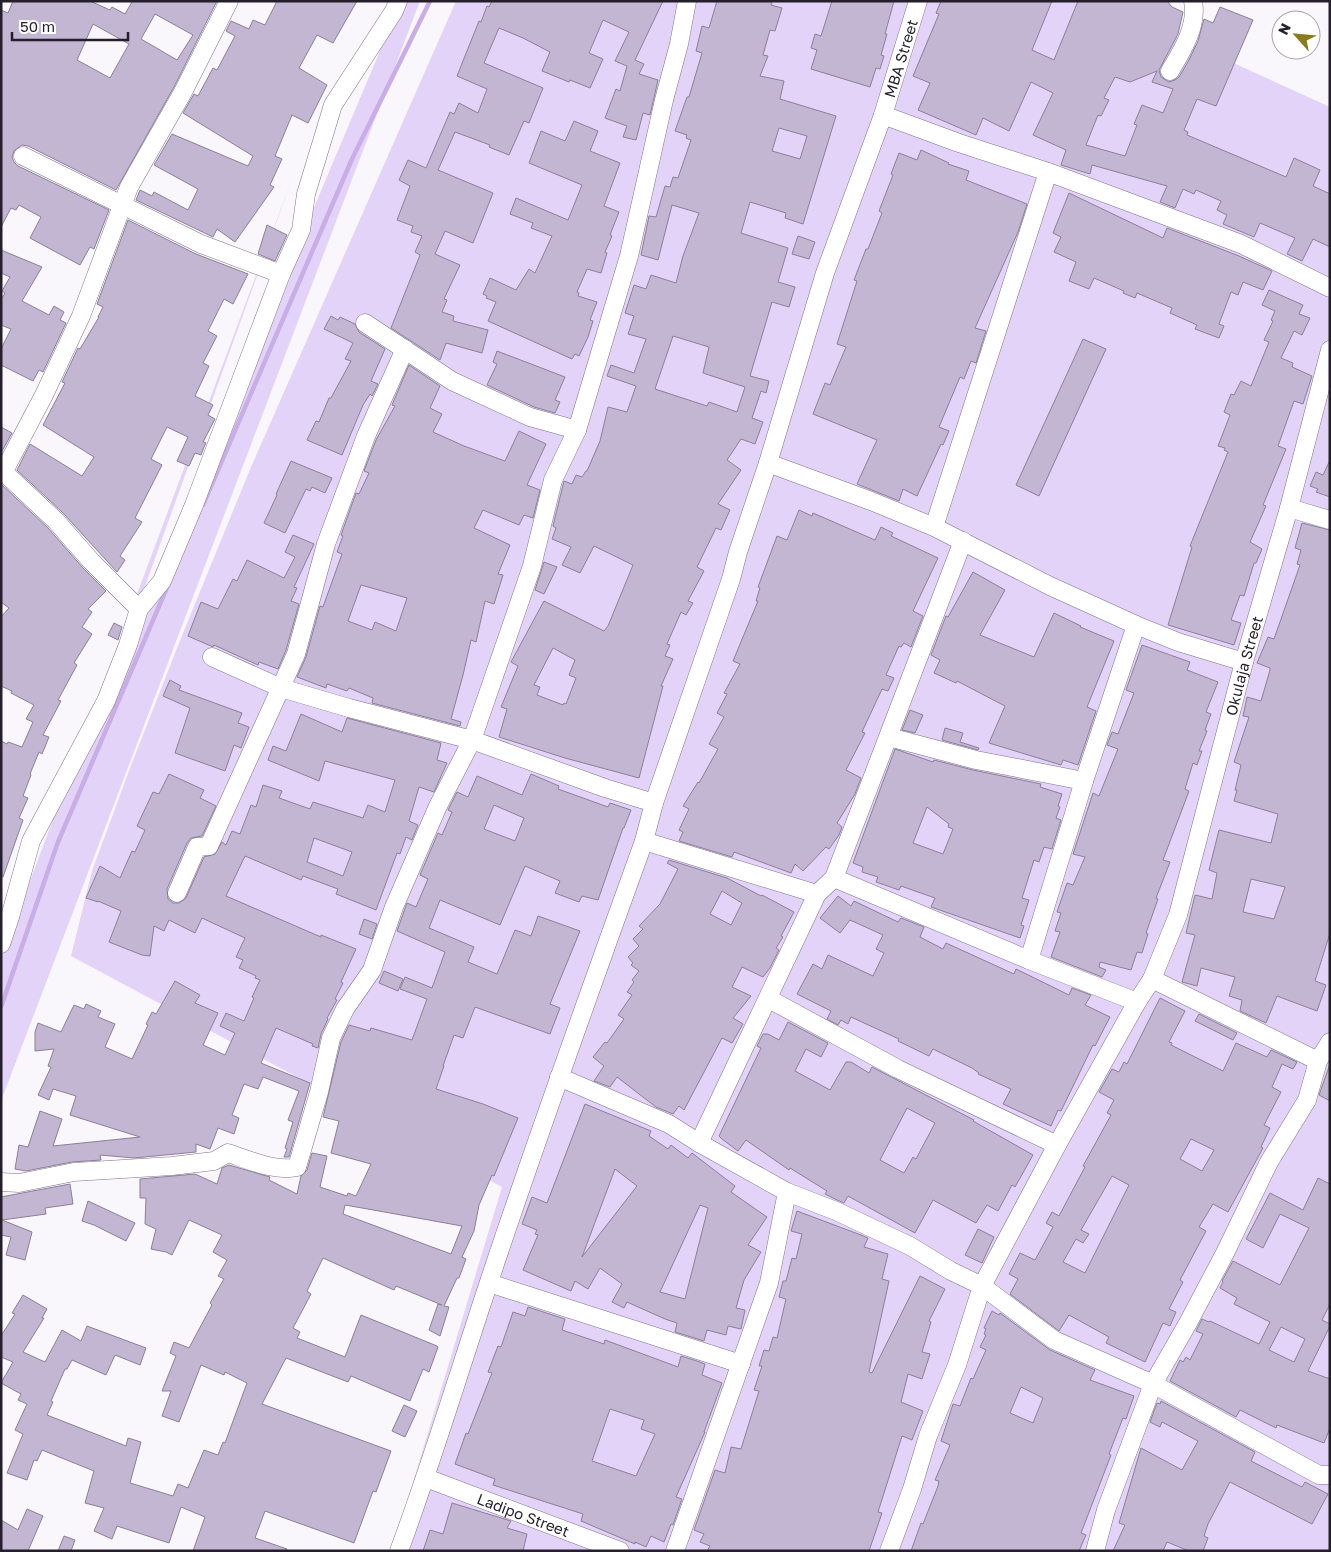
<svg xmlns="http://www.w3.org/2000/svg" width="1331" height="1552" viewBox="0 0 1331 1552" font-family="'Golos Text',sans-serif">
<style>
.green{fill:#e4d3f8}
.lines{fill:none;stroke-linecap:round;stroke-linejoin:round}
.stream{stroke:#c8ade6;stroke-width:4.5}
.building{fill:#c3b6d2;stroke:#8b7f99;fill-rule:evenodd}
.minor-casing{stroke:#80738d;stroke-width:19}
.minor{stroke:#fff;stroke-width:18}
.labels{text-anchor:middle;dominant-baseline:central;stroke-width:4;stroke-linejoin:round;paint-order:stroke}
.street-label{font-size:15px;fill:#241f2a;stroke:#fff}
</style>
<rect width="100%" height="100%" fill="#f9f6fc"/>
<g class="green">
<path d="M401 1H420L1 1101V949L27 889 292 179 88 744Z"/>
<path d="M456 1H1117L1163 31 1330 107V1551H391L402 1519 502 1187 71 956 92 871 130 768 181 638 251 467Z"/>
</g>
<g class="lines">
<g class="stream">
<path d="M203 505 352 159 430 1"/>
<path d="M1 1007 58 842 169 583"/>
</g>
</g>
<g class="building">
<path d="M13 1H90L110 10 112 7 125 14 132 2 130 1H217L174 87 116 190 28 146 22 145 14 151 12 157 14 162 18 166 109 210 94 249 90 247 80 265 30 238 41 217 19 205 16 210 11 208 1 227V10L8 13ZM155 14 193 35 177 60 141 39ZM93 24 129 44 110 78 77 60Z"/>
<path d="M277 1H357L333 43 317 35 299 68 327 85 308 123 292 115 275 156 282 159 270 185 274 187 235 242 217 229 213 237 136 200 140 190 152 196 154 192 188 210 198 189 154 165 172 134 248 166 253 156 183 113 194 94 198 96 213 68 217 70 235 36 226 31 231 21 249 29 253 20 265 25Z"/>
<path d="M492 1H663L635 60 644 64 639 74 658 80 650 115 643 113 636 140 623 137 627 126 605 118 616 89 620 91 627 66 615 61 629 32 603 20 589 53 603 59 590 88 570 80 569 82 542 71 550 52 523 38 499 28 484 63 543 88 529 123 524 121 509 155 489 147 490 145 455 132 438 170 493 193 473 243 445 231 435 254 460 265 444 299 447 300 442 312 454 316 453 321 488 330 482 353 446 343 440 360 391 328 420 255 415 252 422 236 411 232 413 226 397 220 410 186 399 180 408 160 426 168 450 112 454 114 459 103 478 113 487 89 457 76 479 21 481 22 487 6 489 7Z"/>
<path d="M717 1H772L771 5 782 8 775 31 770 30 763 55 768 56 760 76 784 81 780 99 836 116 803 224 785 218 786 213 750 202 741 233 788 248 778 282 795 287 789 307 772 302 750 376 769 381 766 393 761 391 752 418 763 422 755 444 741 439 727 460 741 470 718 504 730 510 721 530 716 528 697 567 704 571 688 601 693 603 686 615 681 612 667 644 670 645 665 656 673 659 661 686H663L639 778 565 758 499 737 507 709 501 707 518 666 511 662 544 601 604 631 608 626 633 565 594 546 580 573 562 565 571 547 552 539 556 528 553 526 564 481 572 484 576 475 582 477 586 471H587L600 441 608 407 627 412 636 386 607 376 611 365 634 373 646 339 628 334 634 316 625 313 634 285 646 289 651 275 676 283 683 256 699 213 672 205 658 260 641 255 649 216 656 217 665 186 670 187 673 177 678 178 691 140 686 138 687 135 675 131 687 97H689L702 53 696 51 702 26 709 28ZM779 128 807 136 800 159 772 151ZM673 336 709 347 703 373 745 387 737 412 709 402 707 406 655 389ZM553 648 575 660 569 675 576 678 566 704 564 703 563 705 537 695 540 687 534 685Z"/>
<path d="M832 1H894L885 34H887L881 55 884 56 880 69 876 68 870 87 811 69 817 50 811 48 815 34 821 36Z"/>
<path d="M941 1H1052L1032 50 1054 60 1078 1H1167L1172 7 1183 12 1178 34 1159 70 1161 77 1169 82 1175 80 1179 77 1189 60 1198 41 1204 19 1213 23 1220 7 1253 20 1216 106 1197 99 1184 130 1188 132 1187 135 1286 177 1294 158 1320 170 1313 186 1330 194V247L1313 239 1302 261 1287 254 1295 238 1260 223 1254 237 1223 224 1227 215 1217 210 1221 201 1196 190 1194 194 1183 189 1175 208 1160 202 1167 186 1092 165 1090 174 1061 165 1066 150 1033 135 1053 93 1031 82 1009 131 983 118 976 135 918 110 930 83 913 76 939 14 936 13ZM1157 71 1152 82 1173 89 1163 113 1142 105 1134 124 1137 125 1125 156 1086 145 1098 115 1101 116 1109 100 1104 98 1115 77 1130 82Z"/>
<path d="M574 121 598 131 590 151 620 163 604 206 619 212 610 235 612 236 605 252 607 253 601 273 587 269 577 292 579 293 578 296 597 302 590 320 593 321 588 337 579 356 575 354 572 359 488 321 496 302 486 298 487 296 483 294 490 278 516 290 529 269 535 273 552 236 531 228 533 223 510 214 516 198 568 220 582 185 529 163 541 131 565 141Z"/>
<path d="M921 150 949 163 948 164 969 171 966 180 1027 204 1018 232 975 328 986 331 976 363 971 361 964 379 960 377 939 427 949 431 943 445 941 444 917 496 903 489 899 501 857 484 877 440 813 414 825 383 830 385 846 347 837 344 857 281 854 280 866 249H868L882 213 879 211 893 175 891 174 899 153 917 160Z"/>
<path d="M1069 193 1163 238 1167 228 1239 256 1272 271 1263 290 1243 282 1238 295 1231 292 1219 324 1224 326 1219 338 1195 329 1197 325 1170 313 1172 308 1137 293 1135 298 1123 293 1124 291 1094 278 1089 289 1069 281 1076 262 1054 252 1061 237 1053 233Z"/>
<path d="M128 220 196 254 248 274 233 304 224 299 208 331 217 336 203 363 209 366 195 396 213 405 208 415 215 419 203 442 206 443 204 447 201 455 195 453 189 466 177 461 188 437 167 427 151 459 162 465 135 518 142 522 120 556 125 560 117 572 63 513 17 470 30 444 82 476 94 457 43 425 65 383 62 382 78 348 80 349 83 344 99 317H98L103 307 97 304Z"/>
<path d="M267 225 287 235 275 261 258 254Z"/>
<path d="M798 236 815 242 809 259 792 254Z"/>
<path d="M1 250 42 267 22 301 49 315 54 306 64 312 60 320 66 323 59 338 43 372 39 370 33 381 1 365V349L11 329 1 325V300L5 293 2 291 10 277 1 273Z"/>
<path d="M1269 290 1303 305 1299 314 1310 318 1302 335 1294 331 1281 358 1293 363 1292 367 1312 376 1303 404 1294 401 1278 446 1286 449 1263 505 1266 506 1250 542 1262 549 1256 563H1254L1244 596 1240 595 1231 620 1241 623 1234 645 1168 625 1192 547 1190 546 1228 452 1224 450 1225 448 1218 446 1230 415 1224 412 1231 394 1234 395 1241 381 1251 386 1269 342 1264 340 1273 321 1271 320 1275 311 1262 305Z"/>
<path d="M331 316 338 320 340 317 355 324 359 332 385 349 371 381 378 384 372 396 370 394 363 405 342 455 307 440 316 421 319 422 329 398H331L351 361 345 359 353 343 324 329Z"/>
<path d="M1083 339 1106 349 1039 496 1016 485Z"/>
<path d="M497 351 565 377 555 400 560 402 555 413 534 407 487 385 497 364 493 362Z"/>
<path d="M409 365 440 386 430 408 442 414 433 432 464 446 505 461 519 431 546 444 527 485 540 490 533 518 524 515 519 525 483 510 474 528 510 545 498 574 503 575 494 604 485 601 476 642 471 640 463 675 451 719 461 722 460 726 372 703 373 698 349 688 347 691 327 684 326 688 297 677 306 657 320 606 323 607 342 554 337 552 343 536 341 535 356 493 359 494 369 473 364 471 376 440 395 406 392 405ZM361 585 407 598 396 631 375 622 372 630 348 621Z"/>
<path d="M1 427 12 433 1 453Z"/>
<path d="M1330 460V497L1316 492 1318 489 1310 486 1316 472 1323 475Z"/>
<path d="M291 461 332 478 325 493 312 487 310 491 306 489 285 533 264 523 277 495 276 494Z"/>
<path d="M1 484 48 528 83 568 106 591 88 609 92 612 82 627 92 634 74 663 77 665 58 700 61 701 43 735 49 737 42 754 39 752 30 774 31 775 23 796 28 798 19 818 23 820 3 877 1 876V741L7 744 8 742 22 747 33 722 26 719 34 705 11 693 12 691 1 686V617L9 608 1 602Z"/>
<path d="M799 510 812 516 813 513 875 540 881 527 893 533 891 536 938 558 913 611 923 616 911 647 904 643 901 647 899 646 886 675 894 678 888 691 882 689 862 732 865 733 846 770 861 778 855 794 837 823 842 827 839 835 829 849 826 847 803 871 795 864 791 873 734 852 732 857 679 841 683 832 679 830 689 809 683 806 698 782 699 783 718 749 709 744 724 717 717 713 727 694 724 693 740 664 733 661 758 601H756L760 588 758 587 777 536 787 540Z"/>
<path d="M1302 523 1330 530V933L1315 981 1326 985 1317 1011 1277 996 1266 1023 1240 1011 1242 1000 1229 996 1235 977 1201 968 1197 986 1182 982 1195 935 1186 933 1195 895 1212 899 1217 873 1209 870 1219 830 1271 843 1278 814 1234 801 1237 790H1235L1241 765 1234 762 1249 717 1243 716 1247 697 1261 701 1270 670V668L1257 663 1268 637 1274 639 1300 565 1297 564 1301 550 1295 548ZM1251 879 1285 887 1274 919 1243 912Z"/>
<path d="M293 535 314 544 294 587 297 588 291 601 299 604 286 650 278 669 259 662 258 665 214 645 213 647 188 636 201 602 218 609 233 579 237 581 247 560 284 578 295 557 285 552Z"/>
<path d="M544 562 557 567 544 594 535 590Z"/>
<path d="M973 572 1005 590 980 635 1034 657 1054 613 1081 626 1080 627 1114 641 1087 707 1096 711 1078 765 1063 760 1061 765 989 743 1005 706 957 681 956 683 934 673 940 660 931 655 946 616 948 617Z"/>
<path d="M114 623 122 627 118 640 108 635Z"/>
<path d="M1142 645 1190 662 1187 670 1218 682 1206 712 1211 714 1205 730 1207 731 1199 751H1202L1197 765 1193 763 1185 789 1189 791 1163 860 1170 862 1156 898 1158 899 1146 933 1148 934 1142 953 1137 952 1131 970 1100 962 1099 967 1106 970 1102 977 1051 957 1060 932 1055 931 1061 913 1057 912 1067 883 1073 885 1085 857 1073 854 1093 793 1099 796 1118 749 1107 745 1112 732 1118 734 1134 693 1126 690Z"/>
<path d="M170 680 181 686 179 690 242 713 238 723 249 727 241 748 234 745 225 771 175 753 190 708 163 696Z"/>
<path d="M910 710 923 715 915 733 902 730Z"/>
<path d="M301 714 342 732 347 718 441 743 437 760 447 763 434 792 419 787 409 821 418 825 412 840 406 837 400 854 397 853 376 910 336 894 338 889 303 876 301 880 245 856 226 896 321 937V935L356 949 341 982 343 983 335 999 337 1000 327 1018 328 1019 321 1034 318 1048 312 1046 313 1044 276 1028 261 1063 310 1083 289 1157H284L287 1149 285 1148 293 1122 288 1120 299 1091 263 1077 258 1089 244 1084 232 1115 239 1118 234 1134 218 1128 210 1149 196 1144V1152L134 1158 100 1155 101 1160 72 1162 26 1171 15 1169 19 1145 28 1147 40 1111 62 1119 53 1146 140 1137 70 1115 76 1096 53 1089 49 1100 38 1095 51 1067 48 1066 54 1049 35 1051V1032L38 1023 61 1032 74 1005 84 1009 86 1004 101 1011 98 1017 115 1024 105 1047 132 1059 148 1025 146 1024 152 1012 156 1014 175 981 200 995 195 1003 218 1013 203 1045 225 1055 235 1033 220 1026 226 1013 244 1021 254 998 252 997 260 980 255 978 256 976 239 968 243 960 236 957 245 938 202 918 195 933 169 920 164 931 154 926 150 956 142 955 109 942 121 911 98 901V902L86 898 100 866 120 878 132 851 135 852 145 830 137 826 153 792 159 794 169 774 204 790 200 798 216 806 202 836 191 838 187 843 167 889 168 899 173 903H179L186 898 204 857 215 854 222 842 226 845 232 831 240 834 251 805 256 807 263 785 282 791 279 798 310 809 313 802 363 818 368 805 385 812 395 780 325 761 319 781 268 760 273 746 286 751ZM314 838 352 852 343 876 307 862Z"/>
<path d="M945 728 963 733 960 742 979 748 978 750 942 740Z"/>
<path d="M895 749 933 762 934 760 973 770 1041 784 1040 787 1062 794 1058 806 1060 807 1056 818 1061 820 1052 849 1044 847 1039 862 1034 860 1022 898 1029 900 1021 925 1024 926 1020 938 931 907 935 898 901 886 899 890 876 882 878 877 862 872 863 867 853 863ZM927 807 949 824 948 827 953 829 943 854 913 843Z"/>
<path d="M531 774 559 786 558 789 608 807 610 803 631 810 624 828H623L598 900 582 896 579 902 555 893 560 881 525 866 500 925 440 900 429 928 474 947 468 962 497 974 515 930 531 936 538 916 580 931 550 1004 560 1008 550 1034 475 1007 463 1038 454 1035 443 1066H444L436 1089 483 1104 518 1118 494 1176 492 1175 479 1205 474 1231 462 1257 466 1259 459 1278H457L444 1306 449 1307 440 1336 429 1330 438 1304 442 1305 396 1286 394 1290 323 1258 307 1291 311 1294 293 1328 300 1332 297 1338 345 1357 361 1315 437 1346 438 1347 429 1372 423 1369 410 1401 351 1376 348 1382 286 1358 262 1404 391 1451 376 1492 373 1491 354 1543 265 1511 255 1538 287 1549 286 1551H193L205 1517 181 1507 169 1543 117 1526 112 1539 94 1531 104 1508 85 1503 94 1471 42 1450 37 1461 34 1460 27 1480 7 1473 23 1434 15 1430 27 1404 18 1400 21 1394 1 1383 13 1362 1 1357V1336L15 1314 12 1313 23 1295 47 1309 42 1318H44L23 1352 45 1362 62 1330 81 1341 87 1326 146 1348 140 1365 115 1355 106 1375 72 1360 67 1369H65L51 1401 53 1402 47 1415 126 1446 128 1438 141 1442 130 1483 173 1496 178 1484 188 1488 204 1450 218 1455 223 1442 225 1443 247 1383 225 1372 224 1375 201 1365 179 1422 162 1416 171 1391H162L176 1356 170 1353 174 1342 189 1348 212 1305 210 1303 224 1279 218 1276 227 1260 213 1252 222 1235 189 1220 172 1255 166 1252 151 1249 156 1229 145 1224 146 1198H140V1179L195 1174 217 1184 222 1168 229 1165 270 1177 269 1180 297 1194 301 1176 307 1170 312 1153 327 1156 320 1187 347 1196 348 1193 356 1196 371 1164 331 1153 339 1121 323 1117 341 1042 349 1025 370 1031 371 1028 412 1040 427 999 400 989 405 977 432 988 445 952 397 931 407 903 416 907 428 879 420 875 438 833 442 835 452 812 448 810 457 792 468 797 477 776 522 795ZM494 805 524 818 515 841 484 829ZM345 1205 379 1211 462 1226 451 1254 343 1214Z"/>
<path d="M669 860 727 878 761 896 762 895 794 912 781 936 783 937 776 948 779 950 770 968 763 977 742 967 732 987 751 996 733 1018 743 1024 732 1043 722 1038 684 1110 679 1106 673 1114 656 1107 617 1077 610 1087 594 1081 604 1066 593 1057 605 1042 607 1043 624 1019 618 1015 632 995 627 992 634 982 632 980 639 971 631 965 633 963 628 957 639 946 633 939 643 929 639 926 660 904 678 869 667 863ZM722 891 742 903 731 925 710 914Z"/>
<path d="M838 896 851 906 854 901 898 922 901 918 924 927 920 937 943 949 946 943 1014 974 1016 969 1069 995 1072 988 1091 995 1085 1005 1110 1017 1095 1046 1093 1045 1061 1111 1058 1110 1051 1126 1003 1104 1011 1089 978 1074 979 1073 972 1068 933 1049 929 1056 898 1041 899 1039 851 1017 848 1024 841 1020 838 1025 827 1019 831 1011 797 994 813 964 822 969 828 955 873 976 884 953 876 949 883 935 850 920 840 933 820 918Z"/>
<path d="M364 919 377 924 372 939 359 934Z"/>
<path d="M384 971 403 979 398 991 379 983Z"/>
<path d="M1160 998 1185 1011 1169 1042 1172 1043 1171 1045 1223 1071 1236 1043 1267 1057 1271 1050 1297 1062 1293 1069 1282 1064 1272 1087 1281 1092 1264 1125 1270 1128 1261 1147 1263 1148 1228 1212 1213 1204 1199 1227 1206 1231 1180 1280 1183 1282 1169 1309 1176 1312 1170 1326 1163 1323 1145 1362 1106 1343 1109 1337 1069 1315 1059 1331 1010 1294 1018 1279 1009 1274 1020 1253 1035 1260 1053 1227 1046 1223 1052 1212 1059 1216 1085 1167 1083 1166 1111 1115 1107 1113 1114 1100 1099 1092 1112 1069 1119 1072 1124 1062 1127 1064ZM1191 1139 1214 1150 1202 1171 1180 1159ZM1112 1176 1129 1185 1085 1273 1063 1262 1076 1239 1083 1243 1089 1234 1081 1230Z"/>
<path d="M1199 1014 1237 1033 1233 1040 1195 1021Z"/>
<path d="M788 1022 828 1043 821 1057 806 1049 795 1071 830 1090 846 1062H851L869 1073 872 1067 974 1120 973 1121 1033 1155 1015 1187 1012 1185 998 1211 987 1205 976 1223 933 1200 915 1233 848 1196 844 1203 835 1199 825 1194 827 1191 790 1168 789 1170 746 1140 738 1151 722 1139 719 1136 761 1048 757 1046 763 1034H768L779 1040ZM907 1108 935 1123 916 1159 913 1157 904 1173 880 1160Z"/>
<path d="M1330 1064V1101L1319 1095Z"/>
<path d="M585 1104 651 1131 649 1136 668 1149 671 1145 688 1158 692 1153 735 1186 731 1192 767 1217 748 1245 761 1252 744 1280 736 1308 745 1310 741 1329 728 1326 726 1335 707 1330 704 1341 675 1332 677 1323 665 1319 627 1302 624 1308 612 1302 622 1284 600 1268 588 1289 575 1281 571 1291 523 1270 538 1235 535 1234 537 1230 522 1224 532 1197 547 1203ZM615 1169 637 1186 582 1257ZM700 1205 708 1208 685 1299 660 1292Z"/>
<path d="M1318 1178 1330 1184V1304L1322 1320 1330 1324V1326L1308 1371 1330 1379V1428L1324 1443 1277 1425 1276 1428 1240 1410 1236 1417 1170 1381 1180 1360 1183 1362 1186 1357 1190 1360 1203 1334 1196 1331 1202 1319 1209 1322 1210 1321 1259 1344 1270 1322 1234 1304 1237 1298 1220 1288 1223 1282 1222 1281 1233 1261 1280 1285 1309 1228 1280 1214 1263 1248 1246 1239 1270 1193 1303 1210ZM1281 1327 1305 1339 1294 1362 1269 1350Z"/>
<path d="M70 1184 73 1204 45 1208 46 1214 2 1220 32 1232 25 1260 6 1255 11 1237 1 1235V1197Z"/>
<path d="M88 1201 135 1223 126 1241 94 1225 82 1221Z"/>
<path d="M797 1211 861 1235 868 1238 864 1247 888 1254 882 1279 889 1281 869 1372 872 1373 920 1276 945 1289 929 1321 931 1322 922 1352 930 1354 922 1379 908 1374 901 1402 923 1411 912 1440 902 1436 878 1512 882 1513 869 1551H707L710 1546 700 1542 704 1534 694 1530 715 1470 725 1473 731 1447 741 1449 759 1391 754 1390 762 1366H759L764 1350 769 1351 773 1337 777 1338 786 1299 779 1297 783 1281H786L792 1258 796 1259 802 1234 791 1231Z"/>
<path d="M978 1229 994 1237 982 1263 965 1255Z"/>
<path d="M528 1307 565 1319 562 1330 604 1344 605 1340 678 1367 681 1356 697 1361 705 1364 702 1375 722 1383 704 1432H705L676 1497 682 1499 673 1525 671 1524 664 1542 651 1536 646 1547 635 1542V1544L581 1521 583 1514 493 1485 495 1479 455 1464 466 1433 468 1434 492 1373 488 1372 498 1346 501 1347 513 1312 525 1316ZM610 1409 644 1420 641 1429 655 1434 636 1476 592 1461Z"/>
<path d="M992 1311 999 1315 1000 1313 1050 1350 1095 1370 1090 1380 1134 1396 1126 1419 1123 1418 1109 1454 1111 1455 1081 1533 1086 1535 1079 1551H911L921 1523 923 1524 938 1486 939 1481 935 1480 950 1445 941 1441 953 1404 960 1406 971 1378 973 1379 986 1350 980 1347 986 1335 984 1334 986 1329 984 1328ZM1021 1387 1043 1398 1033 1423 1010 1413Z"/>
<path d="M1161 1401 1255 1452 1251 1461 1302 1487 1305 1482 1328 1494 1312 1524 1230 1482 1208 1524 1204 1536 1208 1538 1203 1551H1189L1167 1542 1163 1551H1113L1125 1525 1119 1523 1141 1448 1182 1470 1198 1441 1162 1422 1160 1427 1150 1422 1157 1403 1160 1404Z"/>
<path d="M404 1405 417 1411 405 1437 392 1431Z"/>
<path d="M452 1503 511 1521 507 1528 527 1534 523 1551H423L430 1530 443 1534Z"/>
<path d="M27 1509 43 1516 28 1551H1V1520L18 1530Z"/>
<path d="M64 1536 75 1540 71 1551H58Z"/>
</g>
<g class="lines">
<g class="minor-casing">
<g id="minor">
<path d="M1170 71C1182 51 1198 26 1193 1"/>
<path d="M883 115 959 143 1048 172 1241 244 1330 288"/>
<path d="M23 156 201 244 281 274"/>
<path d="M365 323 452 381 530 417 577 430"/>
<path d="M768 463 871 501 934 527 1050 586 1136 625 1178 642 1244 662"/>
<path d="M1289 508 1330 520"/>
<path d="M934 527 1048 172"/>
<path d="M139 609 91 561 56 521 7 475 5 469 44 395 81 316 129 187 183 92 229 1"/>
<path d="M212 657 281 688 349 708 472 740 605 788 654 803"/>
<path d="M889 737 976 760 1084 781"/>
<path d="M644 841 817 894"/>
<path d="M834 878 1029 960 1137 1002"/>
<path d="M177 893 197 847 209 846 296 654 326 544 366 436 405 349"/>
<path d="M1 944 10 917 31 841 106 701 128 645 139 609 162 581 194 505 281 274 301 230 306 194 333 105 394 11 398 1"/>
<path d="M1029 960 1084 781 1136 625"/>
<path d="M1152 979 1318 1061"/>
<path d="M769 999 898 1069 1057 1145"/>
<path d="M559 1077 669 1124 699 1143 787 1192 836 1211 910 1246 951 1271 982 1286 1054 1340 1153 1384 1319 1475H1330"/>
<path d="M699 1143 817 894 834 878 963 541"/>
<path d="M1 1182 19 1183 74 1172 172 1166 214 1161 228 1153C249 1160 275 1172 297 1167L319 1092 331 1038 345 1009 372 970 394 907 438 806 472 740 532 566 553 480 577 430 629 256 664 100 679 44 687 1"/>
<path d="M489 1283 741 1364"/>
<path id="s1" d="M426 1478 620 1551"/>
<path id="s2" d="M399 1551C432 1462 459 1372 489 1282 538 1134 591 988 644 841L654 803 731 579 738 552 768 463 825 273 883 115 918 1"/>
<path d="M675 1551 769 1283 787 1192"/>
<path id="s3" d="M889 1551 912 1489 928 1436 957 1365 982 1286 1057 1145 1137 1002 1152 979 1178 915 1244 662 1289 508 1330 350"/>
<path d="M1095 1551 1106 1510 1153 1384 1188 1323 1225 1253 1269 1162 1307 1100 1318 1061 1330 1042"/>
</g>
</g>
<use href="#minor" class="minor"/>
</g>
<g class="labels">
<g class="street-label">
<text stroke="none"><textPath href="#s2" startOffset="1575">MBA Street</textPath></text>
<text stroke="none"><textPath href="#s3" startOffset="959">Okulaja Street</textPath></text>
<text stroke="none"><textPath href="#s1" startOffset="104">Ladipo Street</textPath></text>
</g>
</g>
<rect width="1331" height="1552" fill="none" stroke="#241f2a" stroke-width="5"/>
<g transform="translate(1296 35) rotate(297)"><circle r="24" fill="#ffffff" stroke="#a7a5aa"/>
<path d="M0-4L9 19L0 12L-9 19Z" fill="#8d791e"/>
<text y="-8" font-size="14" font-weight="bold" text-anchor="middle" fill="#241f2a">N</text>
</g>
<path d="M12 32v8h116v-8" fill="none" stroke="#241f2a" stroke-width="2.5"/>
<text x="20" y="32" font-size="15" fill="#241f2a" stroke="#ffffff" stroke-width="4" paint-order="stroke">50 m</text>
</svg>
